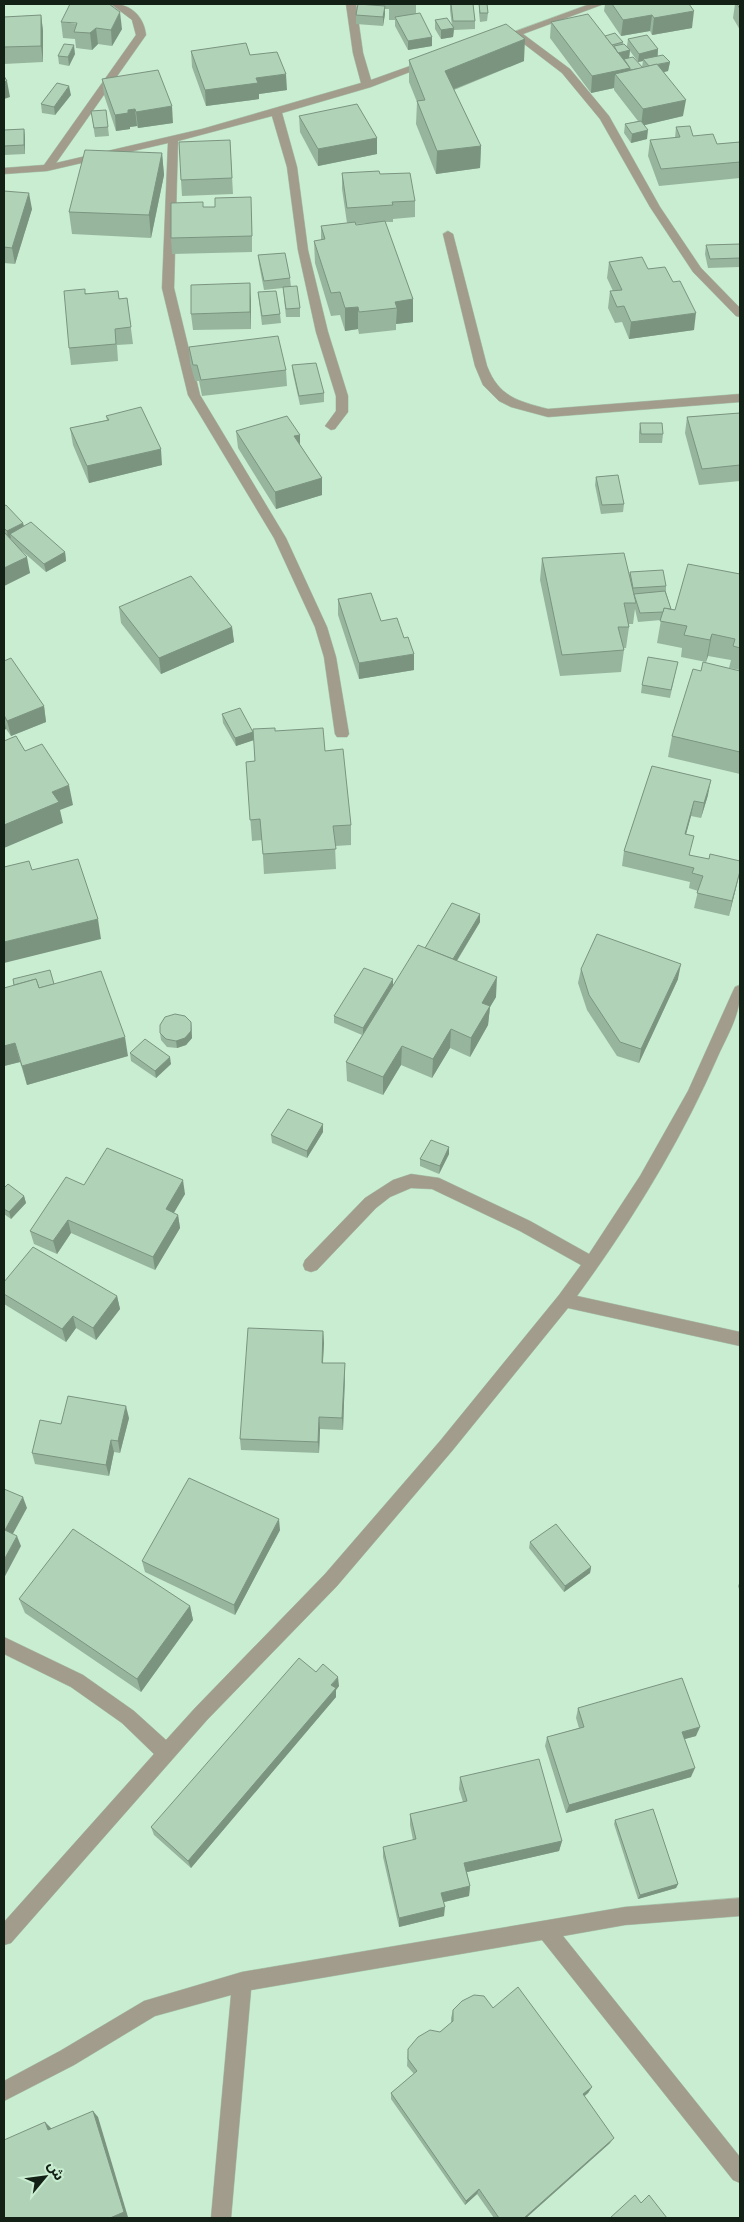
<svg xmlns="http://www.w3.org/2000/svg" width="744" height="2222" viewBox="0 0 744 2222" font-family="Inter,'Noto Sans Arabic',sans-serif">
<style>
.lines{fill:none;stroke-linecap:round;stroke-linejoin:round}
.minor-casing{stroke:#a8c8af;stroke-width:1}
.minor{fill:#a19c8b;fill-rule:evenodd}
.wall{fill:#97b59d;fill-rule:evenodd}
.shaded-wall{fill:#7b9480}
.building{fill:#b0d3b7;stroke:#7b9480}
</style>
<rect width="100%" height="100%" fill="#c9edd0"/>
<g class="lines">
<g class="minor-casing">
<g id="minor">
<path d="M111 4C130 3 144 16 146 35L56 163 202 129 361 83 353 53 346 4H356L363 53 371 80 424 61 428 60 433 63 371 87 282 113 297 167 308 250 328 332 348 396V412L335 429 331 430 325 426 336 411V396L316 332 298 250 287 167 272 116 178 141 174 288 200 395 286 538 327 627 336 657 349 734 347 737H337L335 734 324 657 315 627 274 538 188 395 162 288 168 143 47 171 4 174V168L44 165 136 35 132 20Z"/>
<path d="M590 4H604L523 34 570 69 609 116 660 207 701 268 740 308V317L736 316 693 272 650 207 600 119 562 73 515 37 499 42 494 39Z"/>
<path d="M448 231 453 234 487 366C499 397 518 401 548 409L740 394V402L548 417 511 407 499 401 483 385 475 366 443 234Z"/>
<path d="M740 985C742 1012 729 1032 718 1056 681 1141 632 1221 577 1296L740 1332V1346L568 1308 452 1451 337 1586 207 1720 11 1943 4 1945V1922L154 1754 122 1723 71 1687 4 1654V1637L83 1675 134 1711 166 1740 195 1708 325 1574 440 1441 559 1295 581 1265 520 1231 432 1189 411 1188 390 1197 376 1208 317 1270 311 1272 305 1270 303 1265 305 1260 365 1198 393 1180 411 1174 439 1178 530 1221 589 1254 640 1176 688 1091 733 991 735 987Z"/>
<path d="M740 1898V1916L625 1925 563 1936 740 2157V2183L733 2180 542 1940 251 1990 231 2218H211L231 1995 155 2016 74 2065 4 2101V2081L60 2051 144 2001 242 1972 625 1907Z"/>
</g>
</g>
<use href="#minor" class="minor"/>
</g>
<g class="wall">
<path d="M368 4H416V14L432 46 408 50 395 26V20H389V9H385V14L383 26 356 24V15L368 5Z"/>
<path d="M450 4H473L475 21V29L454 30 453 37 441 39 435 29V20L452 26 450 10Z"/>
<path d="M479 4 488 13 487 21 480 22 479 13Z"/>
<path d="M605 4H689L692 28 652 35 650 31 621 36 604 11Z"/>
<path d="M735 4H740V30L733 18Z"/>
<path d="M41 15 43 31V62L4 64V17Z"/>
<path d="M61 22 122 29 112 46 98 44 92 50 76 48 75 39 63 38Z"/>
<path d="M551 22 605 36 623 42V44L627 46 628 39 658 49V56L670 62 668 71 664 72 683 116 644 125 647 139 631 143 624 133 625 124 638 121 614 90V88L591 93 550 38ZM630 51 638 62 643 61 642 67 629 58Z"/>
<path d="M191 51 250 55 287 90 259 94V99L206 106 192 67Z"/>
<path d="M75 54 69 66 59 64 58 56Z"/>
<path d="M409 60 524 61 454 90 481 146 480 168 436 174 416 124 417 102 409 82Z"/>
<path d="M102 79 173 123 138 128 137 126 130 127V129L116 131 104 95Z"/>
<path d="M71 95 55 115 42 113 41 104Z"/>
<path d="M91 111 108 127 109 136 95 137Z"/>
<path d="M299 116 377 138V154L318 166 300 132Z"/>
<path d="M676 127 693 136 717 144 740 142V178L659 186 648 156 650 140 675 138Z"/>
<path d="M24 129 25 138V154L4 155V130Z"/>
<path d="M230 140 233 194 182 196 181 180Z"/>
<path d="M162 153 164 175 151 238 72 234 69 212Z"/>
<path d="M342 173 380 174 415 201V217L393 219V222H385L413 299V322L396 324V330L359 334 358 329 345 331 340 315 331 316 315 263 314 241 321 240V226L347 223 342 189ZM373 223 356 225V224Z"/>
<path d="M4 191 32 209 15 264 4 263Z"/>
<path d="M203 202V207L252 213V252L172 254 171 238Z"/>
<path d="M740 244V267L708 268 705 254 706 245Z"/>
<path d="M258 255 290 278 291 287 300 308V317H286L283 288 264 290 259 264Z"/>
<path d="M609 262 648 269 694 330 629 339 622 322 615 323 608 308 610 291H613L607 278Z"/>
<path d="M258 292 280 314 281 323 262 325 259 301Z"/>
<path d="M85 293 119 299 127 298 133 344 117 345 118 361 71 365 69 348Z"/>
<path d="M251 300V329L193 330 191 314Z"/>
<path d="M189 347 286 370 287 386 202 396 199 381H195L190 363Z"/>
<path d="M292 365 324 393V402L300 405 293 374Z"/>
<path d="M740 413V481L699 485 685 433 687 417Z"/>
<path d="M106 416 162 465 89 483 73 445 70 428 107 420Z"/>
<path d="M640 423 663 434 662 443H639V432Z"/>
<path d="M236 431 300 435V445L322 478V495L276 509 238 448Z"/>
<path d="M596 477 624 504 623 512 601 514 595 485Z"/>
<path d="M4 506 23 523 24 526 65 552 66 561 46 572 22 551 30 573 4 586Z"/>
<path d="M542 558 629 576 630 572 666 586V592L671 609 675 610 740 574V670L729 668 731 660 708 656 706 662 681 657 682 648 657 643 661 620 638 622 635 609 633 624H629V627L626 648H624V650L621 672 560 676 540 580Z"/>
<path d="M338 599 414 670 359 679 338 615Z"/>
<path d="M119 607 232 627 234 642 161 674 121 623Z"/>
<path d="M4 661 44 706 46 722 11 736 6 729 4 730Z"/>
<path d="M676 670 670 698 641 693 642 685Z"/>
<path d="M701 671H740V774L668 757 672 736Z"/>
<path d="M222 714 253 731H275L325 751 351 825V845L335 846 336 869 264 874 262 840 252 841 246 762 255 761 254 740 236 746 223 723Z"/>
<path d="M652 766 708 795 701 818 691 816 686 834 690 855 740 871 729 916 694 908 698 891 689 888 690 882 622 866 624 851Z"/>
<path d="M480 914V922L457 961 496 997 490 1007 488 1025 470 1057 450 1048 432 1078 401 1065 383 1095 347 1081 346 1062 362 1035 334 1023V1016L393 986 425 948Z"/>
<path d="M581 969 678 979 639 1063 617 1056 587 1010 578 983Z"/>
<path d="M54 984 128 1056 27 1085 20 1062 4 1066V988Z"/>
<path d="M191 1022 192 1038 186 1045 177 1048 167 1047 161 1040 160 1033Z"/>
<path d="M130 1053 171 1064 156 1078 131 1061Z"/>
<path d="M323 1124V1132L307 1158 272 1143 271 1135Z"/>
<path d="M449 1147V1154L439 1174 420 1166V1159Z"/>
<path d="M84 1185 185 1194 173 1213 178 1215 180 1228 155 1270 71 1233 57 1254 34 1244 30 1231Z"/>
<path d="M4 1188 24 1196 26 1203 11 1219 4 1214Z"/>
<path d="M4 1282 117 1296 120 1309 96 1340 76 1328 66 1342 4 1304Z"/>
<path d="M323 1331 324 1343 323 1363H345V1375L343 1430 320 1429 319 1453 241 1450 240 1439Z"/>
<path d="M129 1418 120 1453 114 1452 109 1476 35 1464 32 1453 61 1424Z"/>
<path d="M280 1530 235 1615 145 1572 142 1561Z"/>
<path d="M530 1542 591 1567 590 1573 564 1592 529 1548Z"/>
<path d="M740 1581V1592L738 1586Z"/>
<path d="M19 1599 190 1606 193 1620 141 1692 25 1613Z"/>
<path d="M316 1672 339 1686 336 1690V1697L191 1868 154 1835 151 1827Z"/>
<path d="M578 1708 696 1736 684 1739 691 1777 566 1813 545 1746 547 1737 579 1728 576 1718Z"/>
<path d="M460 1777 562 1841 559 1851 467 1872 470 1886 469 1896 444 1902V1916L399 1927 383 1857V1847L413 1840 410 1825V1814L463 1802 459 1789Z"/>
<path d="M615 1820 678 1884 676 1888 638 1899 614 1824Z"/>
<path d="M493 2008 592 2087 588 2093 584 2096 610 2143 526 2218H494L477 2194 465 2205 391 2099V2093L414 2074 407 2066 408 2049 440 2032 451 2023V2018L453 2010Z"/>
</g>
<g class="shaded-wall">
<path d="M385 6V14L383 26V17Z"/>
<path d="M694 11 692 28 652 35 654 18Z"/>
<path d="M120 12 122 29 112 46 111 30Z"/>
<path d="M41 15 43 31V62L41 46Z"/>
<path d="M652 15 650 31 621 36 623 20Z"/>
<path d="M96 28 98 44 92 50 90 33Z"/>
<path d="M454 28 453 37 441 39V30Z"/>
<path d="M432 37V46L408 50V41Z"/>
<path d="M525 39 524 61 444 93 445 71Z"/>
<path d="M74 45 75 54 69 66 68 57Z"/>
<path d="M658 49 657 58 643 59V61L638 62 639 54Z"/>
<path d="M630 50 629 58 617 62 618 53Z"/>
<path d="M670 62 668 71 648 76 649 67Z"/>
<path d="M630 68 629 84 615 74 614 88 591 93 592 76Z"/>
<path d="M286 74 287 90 259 94V99L206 106 205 90 256 78Z"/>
<path d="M7 81 10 97 4 99V82Z"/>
<path d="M69 86 71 95 55 115 54 107Z"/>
<path d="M686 100 683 116 641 126 643 109Z"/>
<path d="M172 106 173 123 138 128 136 112Z"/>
<path d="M135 109 137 126 130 127V129L116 131 115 115 128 110Z"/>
<path d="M24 129 25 138V154L24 145Z"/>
<path d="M648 130 647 139 631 143 632 134Z"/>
<path d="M377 138V154L318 166V149Z"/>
<path d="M481 146 480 168 436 174 437 151Z"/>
<path d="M162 153 164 175 151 238 149 215Z"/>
<path d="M29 193 32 209 15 264 12 248Z"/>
<path d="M250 283 251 300V329L250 312Z"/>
<path d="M413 299V322L396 324 397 308 395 302Z"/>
<path d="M358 307V329L345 331V308Z"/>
<path d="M696 313 694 330 629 339 631 322Z"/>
<path d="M300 435V451L294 436Z"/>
<path d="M161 449 162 465 89 483 87 466Z"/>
<path d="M322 478V495L276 509 275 492Z"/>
<path d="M23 523 25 532 10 534 11 538 8 540 7 531Z"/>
<path d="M65 552 66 561 46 572 44 564Z"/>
<path d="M27 557 30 573 4 586V568Z"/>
<path d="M232 627 234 642 161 674 159 658Z"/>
<path d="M712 634 708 656 706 662 710 640Z"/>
<path d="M414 654V670L359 679V663Z"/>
<path d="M44 706 46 722 11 736 7 721Z"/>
<path d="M4 718 6 729 4 730Z"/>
<path d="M253 732 254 740 236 746 235 738Z"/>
<path d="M711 780 708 795 701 818 704 803Z"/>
<path d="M69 785 73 805 60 810 63 823 4 848V825L52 792Z"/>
<path d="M694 801 691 816 682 849 685 834Z"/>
<path d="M740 871 739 876 729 916 732 901Z"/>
<path d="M480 914V922L451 970V963Z"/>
<path d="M98 919 101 939 4 963V942Z"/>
<path d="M681 964 678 979 639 1063 641 1049Z"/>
<path d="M497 977 496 997 490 1007 488 1025 470 1057 471 1038 482 1003Z"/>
<path d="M393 979V987L363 1036V1028Z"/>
<path d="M191 1022 192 1038 186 1045 177 1048 176 1041Z"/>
<path d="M451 1029 450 1048 432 1078 433 1059Z"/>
<path d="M125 1037 128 1056 27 1085 22 1066Z"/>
<path d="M15 1043 20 1062 4 1066V1046Z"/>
<path d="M402 1046 401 1065 383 1095V1077Z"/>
<path d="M170 1057 171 1064 156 1078 155 1071Z"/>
<path d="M323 1124V1132L307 1158V1151Z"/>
<path d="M449 1147V1154L439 1174 440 1166Z"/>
<path d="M183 1180 185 1194 168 1223 166 1209Z"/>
<path d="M24 1196 26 1203 11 1219 9 1212Z"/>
<path d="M178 1215 180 1228 155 1270 153 1257Z"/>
<path d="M68 1220 71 1233 57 1254 53 1241Z"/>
<path d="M117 1296 120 1309 96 1340 93 1328Z"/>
<path d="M73 1316 76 1328 66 1342 62 1329Z"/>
<path d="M323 1331 324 1343 322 1375V1363Z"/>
<path d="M345 1363V1375L343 1430 342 1418Z"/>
<path d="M126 1406 129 1418 120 1453 118 1441Z"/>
<path d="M319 1417 320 1429 319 1453 318 1442Z"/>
<path d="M111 1440 114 1452 109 1476 106 1465Z"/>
<path d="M23 1497 27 1508 9 1541 5 1530Z"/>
<path d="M279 1519 280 1530 235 1615 234 1605Z"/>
<path d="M17 1536 21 1546 4 1578V1560Z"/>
<path d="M591 1567 590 1573 564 1592 565 1586Z"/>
<path d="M190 1606 193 1620 141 1692 137 1679Z"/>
<path d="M338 1677 339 1686 336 1690V1697L191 1868 188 1861Z"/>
<path d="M700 1727 696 1736 678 1741 682 1732Z"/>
<path d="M695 1768 691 1777 566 1813 569 1805Z"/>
<path d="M562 1841 559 1851 463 1873 464 1863Z"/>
<path d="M678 1884 676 1888 638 1899 640 1895Z"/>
<path d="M470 1886 469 1896 440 1903 441 1893Z"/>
<path d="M445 1907 444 1916 399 1927V1918Z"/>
<path d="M592 2087 588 2093 579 2101 583 2094Z"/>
<path d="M93 2111 98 2117 128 2217 125 2218H110Z"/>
<path d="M45 2122 51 2128 54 2136 48 2130Z"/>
<path d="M614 2138 610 2143 526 2218H524Z"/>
<path d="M479 2189 477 2194 465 2205 466 2201Z"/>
</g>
<g class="building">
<path d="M70 4H109L120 12 111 30 96 28 90 33 74 32 77 23 61 22Z"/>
<path d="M358 4 385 6 383 17 356 15Z"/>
<path d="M451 4H473L475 21H453Z"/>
<path d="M479 4H487L488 13H480Z"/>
<path d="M612 4H689L694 11 654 18 652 15 623 20Z"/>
<path d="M737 4H740V9Z"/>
<path d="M420 13 432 37 408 41 395 17Z"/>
<path d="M588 14 630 68 592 76 551 22Z"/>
<path d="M41 15V46L4 47V17Z"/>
<path d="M447 18 454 28 441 30 435 20Z"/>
<path d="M506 24 525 39 445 71 481 146 437 151 417 101 425 100 409 60Z"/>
<path d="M615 33 623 42 612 45 605 36Z"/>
<path d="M647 35 658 49 639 54 628 39Z"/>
<path d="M246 43 250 55 277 52 286 74 256 78 258 83 205 90 191 51Z"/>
<path d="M64 44 74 45 68 57 58 56Z"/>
<path d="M624 44 630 50 618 53 614 46Z"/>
<path d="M663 55 670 62 649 66 643 59Z"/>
<path d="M633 57 643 68 630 70V68L624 59Z"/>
<path d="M657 64 686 100 643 109 615 74Z"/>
<path d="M158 70 172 106 136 112 135 109 128 110V113L115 115 102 79Z"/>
<path d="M4 76 7 81 4 82Z"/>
<path d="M57 83 69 86 54 107 41 104Z"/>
<path d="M357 104 377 138 318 149 299 116Z"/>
<path d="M106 110 108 127 94 128 91 111Z"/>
<path d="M641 121 648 130 632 134 625 124Z"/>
<path d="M690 126 693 136 713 134 717 144 740 142V162L661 169 650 140 680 137 676 127Z"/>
<path d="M24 129V145L4 146V130Z"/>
<path d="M230 140 232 178 181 180 179 142Z"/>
<path d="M85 150 162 153 149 215 69 212Z"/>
<path d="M379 171 380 174 410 173 415 201 392 202 393 205 347 208 342 173Z"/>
<path d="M4 191 29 193 12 248 4 247Z"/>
<path d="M251 197 252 236 171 238V203L203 202V207H215V198Z"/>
<path d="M385 221 413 299 395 302 397 308 359 312 358 307 345 308 340 292 331 293 314 241 325 239 321 226 355 222 356 225Z"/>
<path d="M740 244V258L710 259 706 245Z"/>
<path d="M285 253 290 278 264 281 258 255Z"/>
<path d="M642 257 648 269 665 267 673 282 680 281 696 313 631 322 624 306 617 307 610 291 622 290 609 262Z"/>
<path d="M250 283V312L191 314V285Z"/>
<path d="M297 286 300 308 286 309 283 287Z"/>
<path d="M85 289V294L118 291 119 299 127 298 131 327 115 329 116 344 69 348 64 291Z"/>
<path d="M276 291 280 314 262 316 258 292Z"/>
<path d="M278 336 286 370 201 380 197 365H193L189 347Z"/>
<path d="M316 363 324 393 299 396 292 365Z"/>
<path d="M141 407 161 449 87 466 70 428 109 420 106 416Z"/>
<path d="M740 413V465L702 469 687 417Z"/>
<path d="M287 416 300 435 294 436 322 478 275 492 236 431Z"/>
<path d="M640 423H662L663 434H641Z"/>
<path d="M618 475 624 504 602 505 596 477Z"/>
<path d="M6 505 23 523 7 531 4 528V506Z"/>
<path d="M31 522 65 552 44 564 10 534Z"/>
<path d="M4 532 27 557 4 568Z"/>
<path d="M624 553 636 603H624L629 627H618L624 650 562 655 542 558Z"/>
<path d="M688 564 740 574V648L733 646 735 639 712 634 710 640 684 635 687 626 660 621 664 608 675 610Z"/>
<path d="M663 570 666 586 633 588 630 572Z"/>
<path d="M191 576 232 627 159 658 119 607Z"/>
<path d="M665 591 671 609 664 608 663 612 640 613 634 594Z"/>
<path d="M371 593 381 621 397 618 404 638 408 637 414 654 359 663 338 599Z"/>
<path d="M648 657 678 662 671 690 642 685Z"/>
<path d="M11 658 44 706 7 721 4 715V661Z"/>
<path d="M703 662 740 671V752L672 736 693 669 701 671Z"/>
<path d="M240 708 253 732 235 738 222 714Z"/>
<path d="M275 728V731L323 728 325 751 343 749 351 825 333 826 336 849 263 854 260 819 250 820 246 762 255 761 253 729Z"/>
<path d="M16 736 25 751 42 744 69 785 52 792 59 802 4 825V741Z"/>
<path d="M652 766 711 780 704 803 694 801 685 834 694 836 689 855 709 859 710 854 740 861V871L732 901 697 893 703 876 692 873 694 868 624 851Z"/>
<path d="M78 859 98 919 4 942V867L29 861 32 870Z"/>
<path d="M452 903 480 914 453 959 425 948Z"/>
<path d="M597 934 681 964 641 1049 620 1042 589 995 581 969Z"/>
<path d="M418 945 497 977 482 1003 490 1006 471 1038 451 1029 433 1059 402 1046 383 1077 346 1062Z"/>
<path d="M364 968 393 979 363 1028 334 1016Z"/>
<path d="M50 970 54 984 39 988 36 979 14 985 13 979Z"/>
<path d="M101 971 125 1037 22 1066 15 1043 4 1046V988L36 979 39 988Z"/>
<path d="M175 1014 185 1016 191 1022V1031L185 1038 176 1041 166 1039 160 1033V1025L165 1017Z"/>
<path d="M145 1039 170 1057 155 1071 130 1053Z"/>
<path d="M288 1109 323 1124 307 1151 271 1135Z"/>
<path d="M431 1140 449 1147 440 1166 420 1159Z"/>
<path d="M107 1148 183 1180 166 1209 178 1215 153 1257 68 1220 53 1241 30 1231 66 1177 84 1185Z"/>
<path d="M8 1184 24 1196 9 1212 4 1209V1188Z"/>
<path d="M33 1247 117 1296 93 1328 73 1316 62 1329 4 1294V1282Z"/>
<path d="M248 1328 323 1331 322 1363H345L342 1418 319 1417 318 1442 240 1439Z"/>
<path d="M68 1396 126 1406 118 1441 111 1440 106 1465 32 1453 40 1420 61 1424Z"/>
<path d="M189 1478 279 1519 234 1605 142 1561Z"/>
<path d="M4 1489 23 1497 5 1530 17 1536 4 1560Z"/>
<path d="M556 1524 591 1567 565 1586 530 1542Z"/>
<path d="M73 1529 190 1606 137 1679 19 1599Z"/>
<path d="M299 1658 316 1672 323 1664 338 1677 331 1685 336 1688 188 1861 151 1827Z"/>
<path d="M682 1678 700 1727 682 1732 695 1768 569 1805 547 1737 584 1727 578 1708Z"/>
<path d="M539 1759 562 1841 464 1863 470 1886 441 1893 445 1907 399 1918 383 1847 416 1839 410 1814 467 1801 460 1777Z"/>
<path d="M653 1809 678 1884 640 1895 615 1820Z"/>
<path d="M518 1987 592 2087 583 2094 614 2138 524 2218H499L479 2189 466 2201 391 2093 417 2071 408 2059V2049L418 2037 430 2030 440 2032 453 2021V2010L462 2001 474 1995 484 1996 493 2008Z"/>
<path d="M93 2111 124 2212 110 2218H4V2140L45 2122 48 2130Z"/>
<path d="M635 2195 641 2203 649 2195 667 2218H610Z"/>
</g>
<rect width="744" height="2222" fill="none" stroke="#132016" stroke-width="10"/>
<g transform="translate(45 2177) rotate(61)" stroke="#c9edd0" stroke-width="4" paint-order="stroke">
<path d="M0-4L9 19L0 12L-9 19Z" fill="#132016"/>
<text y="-8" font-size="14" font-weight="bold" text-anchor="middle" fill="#132016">ش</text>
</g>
</svg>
